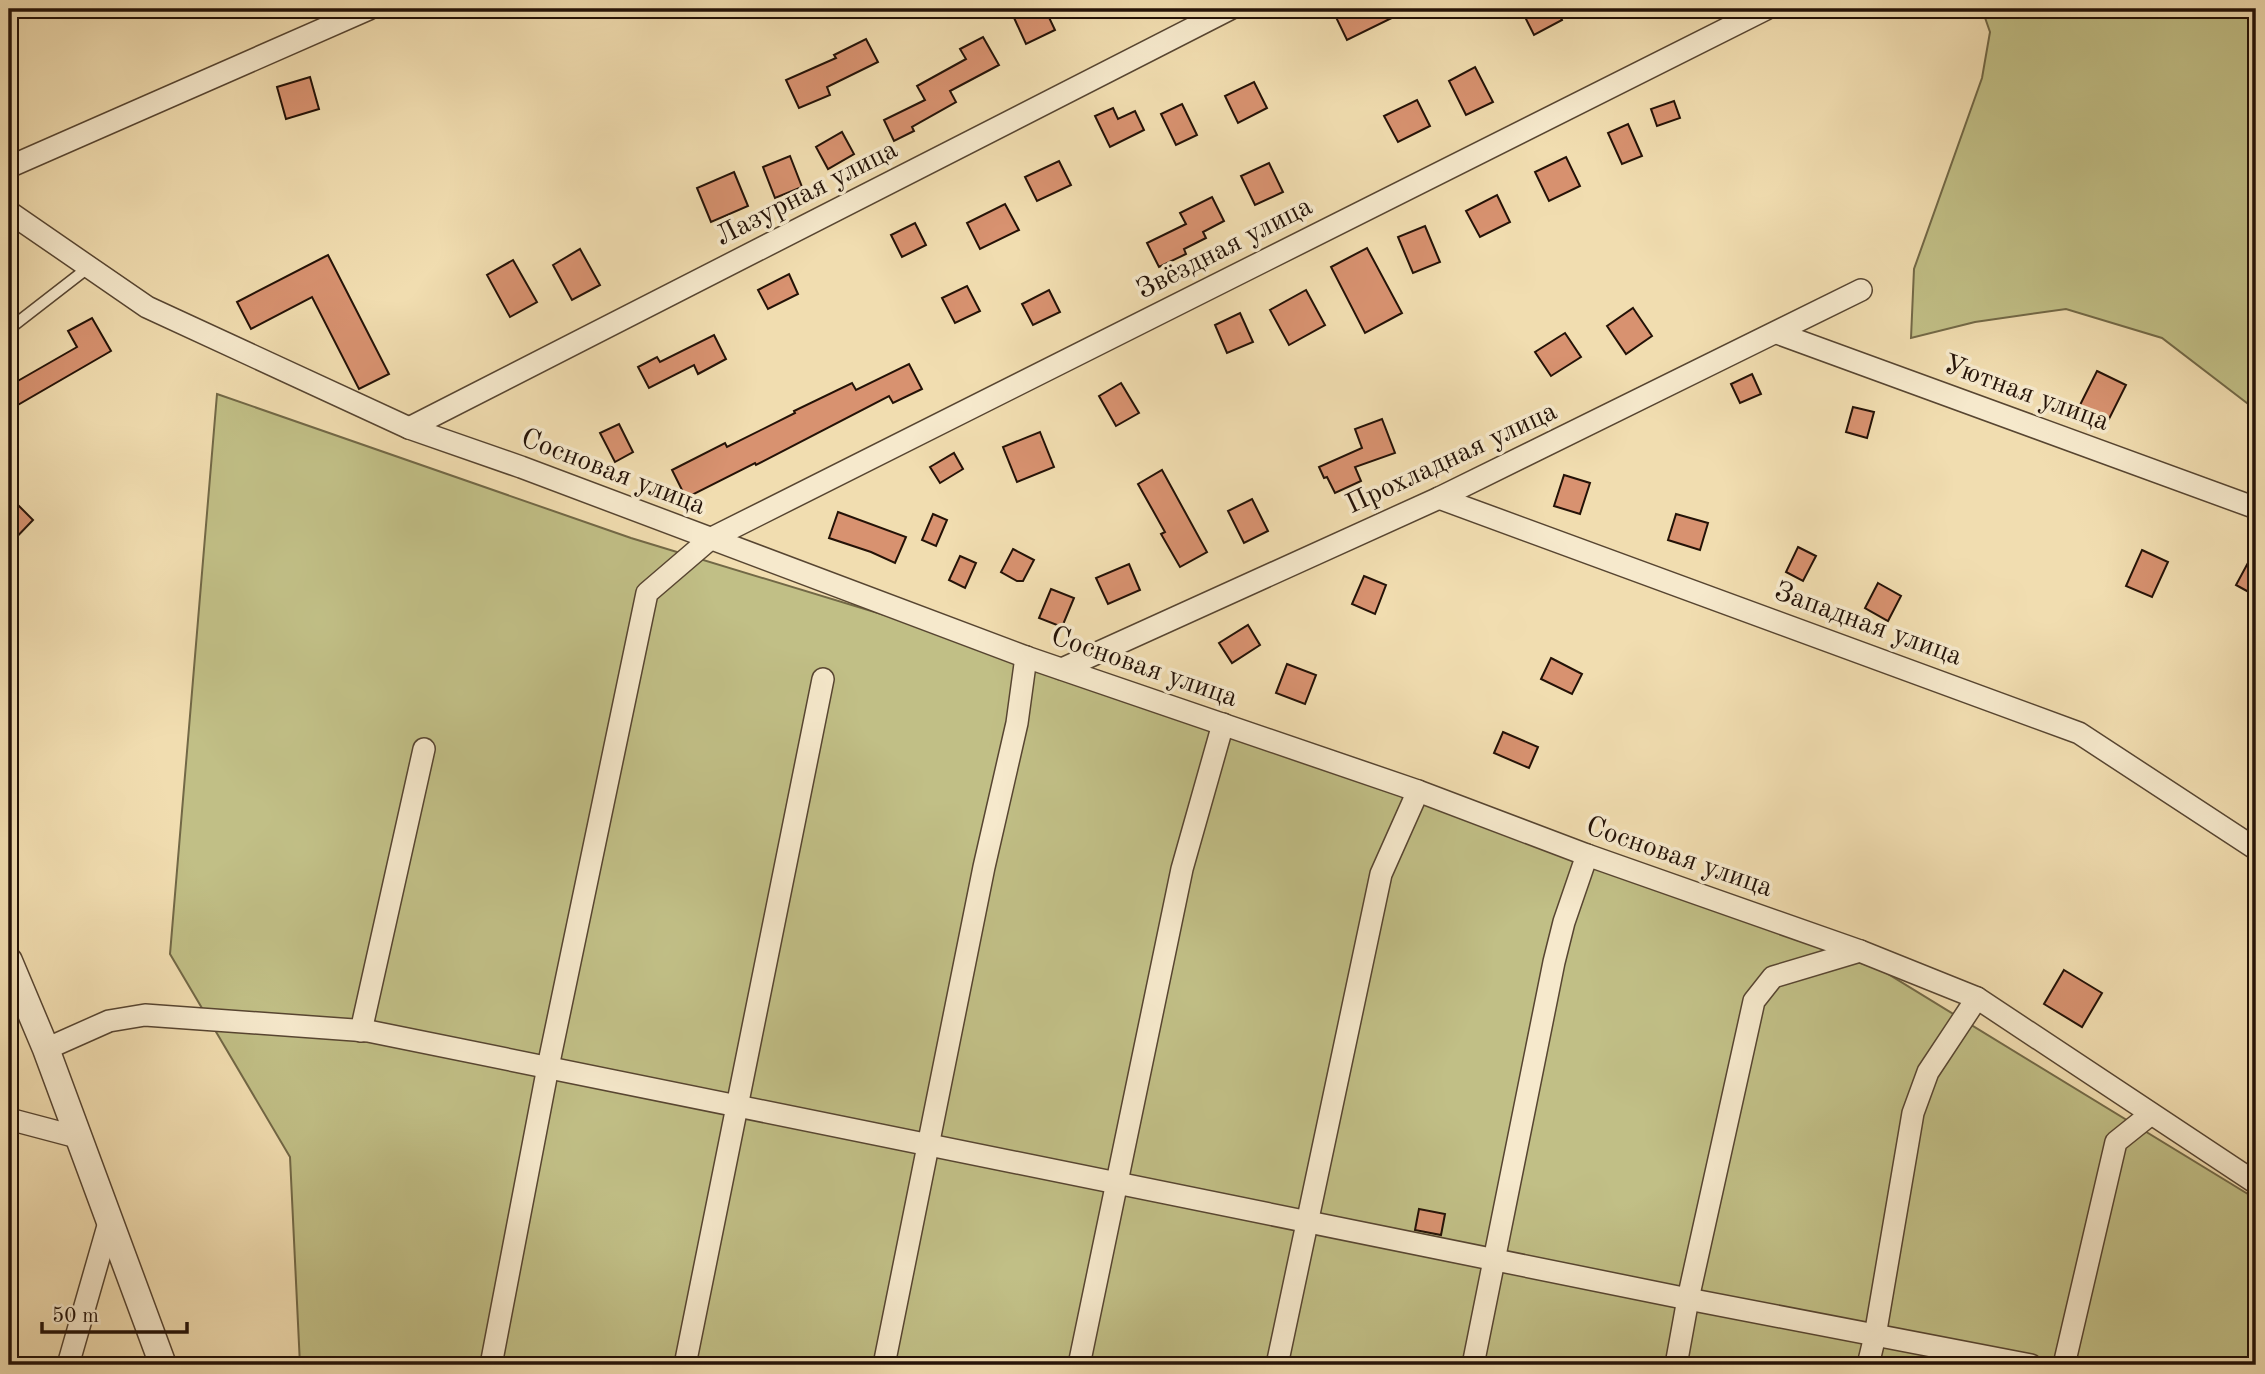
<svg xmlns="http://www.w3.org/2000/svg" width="2265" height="1374" viewBox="0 0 2265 1374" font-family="'Old Standard TT',serif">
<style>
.green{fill:#c1bf86;stroke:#726846;stroke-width:2}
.building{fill:#d89270;stroke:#241207;stroke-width:2}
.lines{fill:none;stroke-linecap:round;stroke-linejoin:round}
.service-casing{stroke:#574531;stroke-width:13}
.minor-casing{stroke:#574531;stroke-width:24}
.tertiary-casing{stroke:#574531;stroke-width:29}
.service{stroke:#f6e9cc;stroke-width:10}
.minor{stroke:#f6e9cc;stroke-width:21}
.tertiary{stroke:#f6e9cc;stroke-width:26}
.labels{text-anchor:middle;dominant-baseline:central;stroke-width:7;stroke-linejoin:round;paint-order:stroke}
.street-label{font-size:28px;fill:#241207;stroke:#f6e9cc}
</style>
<rect width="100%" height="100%" fill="#f1ddb0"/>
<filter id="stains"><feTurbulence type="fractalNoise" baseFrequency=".00286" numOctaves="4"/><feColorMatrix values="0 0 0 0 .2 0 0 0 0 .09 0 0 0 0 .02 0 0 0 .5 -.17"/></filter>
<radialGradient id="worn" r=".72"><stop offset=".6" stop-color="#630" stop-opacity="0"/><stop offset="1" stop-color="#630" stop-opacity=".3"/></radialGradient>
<g class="green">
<path d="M1982 9H2256V410L2162 338 2066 309 1975 322 1911 338 1914 269 1982 78 1990 32Z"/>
<path d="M217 394 631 538 1062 669 1883 971 2256 1199V1365H300L290 1157 170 954Z"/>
</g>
<g class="building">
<path d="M1010 9H1045L1055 30 1026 44Z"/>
<path d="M1332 9H1410L1347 40Z"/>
<path d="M1532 9H1557L1562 20 1534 35 1523 13Z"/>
<path d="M983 37 999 65 950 91 956 102 912 127 914 131 894 141 884 120 925 100 917 86 966 59 960 49Z"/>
<path d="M866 39 878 62 827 87 830 95 799 108 786 80 836 58 834 55Z"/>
<path d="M1475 67 1493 102 1466 115 1449 81Z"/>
<path d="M310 77 319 109 286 119 277 87Z"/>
<path d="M1254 82 1267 108 1238 123 1225 96Z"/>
<path d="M1417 100 1430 126 1398 142 1384 116Z"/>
<path d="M1674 101 1680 118 1657 126 1651 109Z"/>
<path d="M1182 104 1197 135 1176 145 1161 114Z"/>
<path d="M1113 108 1118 119 1135 111 1144 130 1110 147 1095 116Z"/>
<path d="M1628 124 1642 156 1622 164 1608 133Z"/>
<path d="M842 132 854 154 828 169 816 147Z"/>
<path d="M790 156 802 187 775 198 763 167Z"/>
<path d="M1566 157 1580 186 1549 201 1535 172Z"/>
<path d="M1059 161 1071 185 1037 201 1025 177Z"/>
<path d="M1269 163 1283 192 1255 205 1241 176Z"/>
<path d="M734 172 748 206 711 222 697 188Z"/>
<path d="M1497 195 1510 222 1480 237 1466 211Z"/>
<path d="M1212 197 1224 221 1203 232 1206 238 1184 249 1186 254 1159 267 1147 243 1186 224 1180 213Z"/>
<path d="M1005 204 1019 230 980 249 967 223Z"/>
<path d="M915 223 926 245 902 257 891 235Z"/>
<path d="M1425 226 1440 262 1413 273 1398 237Z"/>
<path d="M1367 248 1402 313 1365 333 1331 267Z"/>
<path d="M580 249 600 285 572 300 553 265Z"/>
<path d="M328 255 389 374 359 389 312 297 251 329 237 302Z"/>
<path d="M513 260 537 302 510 317 487 275Z"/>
<path d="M789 274 798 294 768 309 758 290Z"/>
<path d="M967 286 980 311 955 323 942 298Z"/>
<path d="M1049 290 1060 312 1033 325 1022 304Z"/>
<path d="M1306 290 1325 325 1289 345 1270 310Z"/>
<path d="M1633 308 1652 336 1626 354 1607 326Z"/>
<path d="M1240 313 1253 342 1227 353 1215 325Z"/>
<path d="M92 318 111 351 9 410V386L77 347 68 331Z"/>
<path d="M1565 333 1581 357 1551 376 1535 352Z"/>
<path d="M714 335 726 359 698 374 694 365 649 388 638 367 657 357 660 362Z"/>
<path d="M909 364 922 389 893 403 889 396 756 465 755 463 686 498 672 470 725 443 727 447 795 413 794 411 852 383 856 390Z"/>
<path d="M2097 371 2126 385 2109 419 2080 405Z"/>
<path d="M1752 374 1761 394 1740 403 1731 384Z"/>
<path d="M1121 383 1139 413 1116 426 1099 396Z"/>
<path d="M1853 407 1874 412 1867 438 1846 432Z"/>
<path d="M1382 419 1395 453 1355 467 1361 481 1335 493 1327 477 1324 478 1319 467 1362 448 1355 429Z"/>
<path d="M619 424 633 452 615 462 600 433Z"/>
<path d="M1040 432 1054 467 1017 482 1003 447Z"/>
<path d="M954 453 963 469 940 483 930 467Z"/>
<path d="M1162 470 1207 552 1180 567 1161 534 1165 532 1138 484Z"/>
<path d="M1564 475 1590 483 1580 514 1554 506Z"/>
<path d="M9 496 33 520 9 545Z"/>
<path d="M1252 499 1268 531 1244 543 1228 511Z"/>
<path d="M838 512 906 537 895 563 871 552 829 538Z"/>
<path d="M933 514 947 520 936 546 922 540Z"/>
<path d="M1676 514 1708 523 1700 550 1668 540Z"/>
<path d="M1798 547 1816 556 1803 581 1786 572Z"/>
<path d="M2256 548V596L2236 585Z"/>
<path d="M1013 549 1034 560 1023 581H1017L1001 572Z"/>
<path d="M2142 550 2168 562 2152 597 2126 586Z"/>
<path d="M960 556 976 563 965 588 949 580Z"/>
<path d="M1129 564 1140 590 1108 604 1096 578Z"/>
<path d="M1364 576 1386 585 1375 614 1352 604Z"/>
<path d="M1878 583 1901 596 1888 621 1865 608Z"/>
<path d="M1051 589 1074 598 1062 627 1039 618Z"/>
<path d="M1248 625 1260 645 1232 663 1219 643Z"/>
<path d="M1551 658 1582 674 1572 694 1541 679Z"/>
<path d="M1287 664 1316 675 1305 704 1276 693Z"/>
<path d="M1503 732 1538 747 1529 768 1494 753Z"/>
<path d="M2064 970 2102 993 2082 1027 2044 1004Z"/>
<path d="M1419 1209 1445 1214 1441 1235 1415 1230Z"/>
</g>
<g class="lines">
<g class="service-casing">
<path id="service" d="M9 329 89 267"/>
</g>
<g class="minor-casing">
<g id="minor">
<path d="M9 167 369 9"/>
<path d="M9 212 147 307 409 428 521 467 1026 657 1418 791 1587 855 1860 951 1977 998 2256 1183"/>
<path d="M1777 333 2256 508"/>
<path d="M409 428 1230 9"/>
<path d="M1439 498 2079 733 2256 849"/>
<path d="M1062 669 1439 498 1861 290"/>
<path d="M361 1031 424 749"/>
<path d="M46 1049 109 1021 145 1015 368 1031 1688 1299 2031 1365"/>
<path d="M9 1119 77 1137"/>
<path d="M68 1365 110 1219"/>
<path d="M491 1365 548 1067 647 593 710 539 1766 9"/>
<path d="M685 1365 823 679"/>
<path d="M884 1365 984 867 1017 723 1026 657"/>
<path d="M1079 1365 1182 869 1223 724"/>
<path d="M1277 1365 1381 874 1418 791"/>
<path d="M1473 1365 1554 962 1564 922 1587 855"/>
<path d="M1676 1365 1688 1299 1754 1001 1773 977 1860 951"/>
<path d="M1868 1365 1875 1336 1913 1113 1928 1072 1977 998"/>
<path d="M2064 1365 2116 1142 2151 1114"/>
</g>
</g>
<g class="tertiary-casing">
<path id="tertiary" d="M9 961 46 1049 163 1365"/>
</g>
<use href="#service" class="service"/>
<use href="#minor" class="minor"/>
<use href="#tertiary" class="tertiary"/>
</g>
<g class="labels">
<g class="street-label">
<text transform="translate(807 194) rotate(-27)">Лазурная улица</text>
<text transform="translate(1225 249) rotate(-27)">Звёздная улица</text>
<text transform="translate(2026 394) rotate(20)">Уютная улица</text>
<text transform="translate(1452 459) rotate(-25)">Прохладная улица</text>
<text transform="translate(613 473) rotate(21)">Сосновая улица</text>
<text transform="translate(1868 625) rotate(20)">Западная улица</text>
<text transform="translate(1144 668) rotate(19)">Сосновая улица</text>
<text transform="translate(1679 858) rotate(19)">Сосновая улица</text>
</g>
</g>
<rect width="2265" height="1374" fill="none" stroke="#f1ddb0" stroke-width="35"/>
<rect x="10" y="10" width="2244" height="1353" fill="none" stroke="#241207" stroke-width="3.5"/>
<rect x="18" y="18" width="2230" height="1339" fill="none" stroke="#241207" stroke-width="2"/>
<path d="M42 1322v10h145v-10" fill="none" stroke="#241207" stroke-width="3.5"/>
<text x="52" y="1322" font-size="21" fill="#241207" stroke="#f6e9cc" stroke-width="5" paint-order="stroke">50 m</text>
<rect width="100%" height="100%" filter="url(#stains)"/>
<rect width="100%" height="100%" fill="url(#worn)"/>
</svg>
